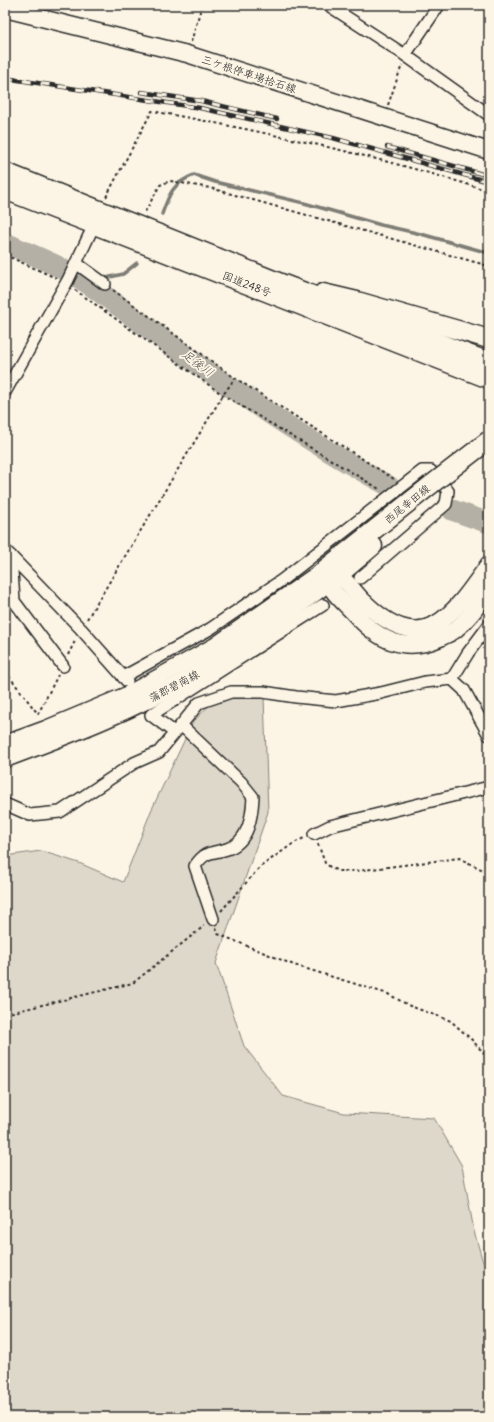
<svg xmlns="http://www.w3.org/2000/svg" width="494" height="1422" viewBox="0 0 494 1422" font-family="Delius,'Klee One',sans-serif">
<style>
.green{fill:#ded8ca;stroke:#84827a}
.lines{fill:none;stroke-linecap:round;stroke-linejoin:round}
.stream{stroke:#7d7b74;stroke-width:3.5}
.river{stroke:#b4b0a5;stroke-width:21}
.minor-casing{stroke:#2b2b2b;stroke-width:14}
.secondary-casing{stroke:#2b2b2b;stroke-width:19}
.primary-casing{stroke:#2b2b2b;stroke-width:21}
.trunk-casing{stroke:#2b2b2b;stroke-width:21}
.path{stroke:#2b2b2b;stroke-width:2;stroke-dasharray:3 3;stroke-linecap:butt}
.minor{stroke:#fcf5e5;stroke-width:11}
.secondary{stroke:#fcf5e5;stroke-width:16}
.primary{stroke:#fcf5e5;stroke-width:18}
.trunk{stroke:#fcf5e5;stroke-width:18}
.rail-casing{stroke:#2b2b2b;stroke-width:4.5}
.rail{stroke:#fcf5e5;stroke-width:3;stroke-dasharray:9;stroke-linecap:butt}
.primary-bridge-casing{stroke:#2b2b2b;stroke-width:21;stroke-linecap:butt}
.primary-bridge{stroke:#fcf5e5;stroke-width:18}
.labels{text-anchor:middle;dominant-baseline:central;stroke-width:3.5;stroke-linejoin:round;paint-order:stroke}
.street-label{font-size:11px;fill:#2b2b2b;stroke:#fcf5e5}
.water-label{font-size:12px;font-style:italic;fill:#545350;stroke:#fcf5e5}
</style>
<rect width="100%" height="100%" fill="#fcf5e5"/>
<filter id="ink" filterUnits="userSpaceOnUse"><feTurbulence type="fractalNoise" baseFrequency=".025" numOctaves="2"/><feDisplacementMap in="SourceGraphic" scale="8" xChannelSelector="R" yChannelSelector="G"/><feConvolveMatrix kernelMatrix="1 2 1 2 8 2 1 2 1" color-interpolation-filters="sRGB"/></filter>
<g filter="url(#ink)">
<path class="green" d="M220 694 264 697 268 812 216 963 244 1046 283 1096 344 1113 434 1118 462 1166 474 1231 489 1283V1417H5V856L41 851 79 863 123 882 151 811 193 722Z"/>
<g class="lines">
<g class="stream">
<path d="M162 214C169 194 173 183 194 175L215 182 304 203 381 225 421 234 489 253"/>
<path d="M102 279 123 274 137 263"/>
<path d="M86 282 96 280"/>
</g>
<g class="river">
<path d="M5 243C33 255 62 266 87 283 120 306 152 332 185 355 250 402 318 448 389 486"/>
<path d="M452 510 489 523"/>
</g>
<g class="minor-casing">
<g id="minor">
<path d="M328 5 405 55 489 115"/>
<path d="M405 55 439 5"/>
<path d="M76 263 105 284"/>
<path d="M5 392 68 280 94 225"/>
<path d="M5 550 81 629 127 681"/>
<path d="M11 556 14 601 63 666"/>
<path d="M123 677 210 629 282 580 422 471H431L448 491 446 504 360 578"/>
<path d="M452 679 468 653 489 625"/>
<path d="M181 725 241 782 253 797C252 816 249 842 227 849 211 854 206 850 195 866L213 919"/>
<path d="M174 732 151 715 323 605"/>
<path d="M5 804 30 815 60 812 134 763 159 752 199 703 231 692H263L296 697 336 701 381 693 425 682 452 679 464 690 489 735"/>
<path d="M314 834 330 826 489 787"/>
</g>
</g>
<g class="secondary-casing">
<g id="secondary">
<path d="M5 9 187 54 489 151"/>
<path d="M330 571C345 576 352 590 363 601 423 660 452 617 489 564"/>
<path d="M326 574C328 590 343 601 354 613 378 640 404 654 440 638 445 635 452 633 456 629 470 618 479 603 489 589"/>
<path d="M5 744 46 729 125 696 215 646 325 569"/>
<path d="M5 759C70 735 136 710 196 674 245 645 295 609 340 574"/>
</g>
</g>
<g class="primary-casing">
<g id="primary">
<path d="M323 293 357 301 489 339"/>
<path d="M325 569 432 484"/>
<path d="M340 574 373 546"/>
</g>
</g>
<g class="trunk-casing">
<g id="trunk">
<path d="M5 172 281 283 489 362"/>
<path d="M5 190 489 379"/>
</g>
</g>
<g class="path">
<path d="M191 42 202 5"/>
<path d="M388 105 402 65"/>
<path d="M106 197 152 111C266 132 379 156 489 191"/>
<path d="M145 212 160 185 170 181 210 188 489 266"/>
<path d="M5 255 56 278"/>
<path d="M75 290 223 395 381 490"/>
<path d="M113 290 235 378"/>
<path d="M87 619 223 395 235 378 394 479"/>
<path d="M68 655 76 639"/>
<path d="M5 671 38 714 58 675"/>
<path d="M318 844 325 863 330 867 338 871H356L459 858 489 873"/>
<path d="M221 911 260 867 294 843 304 838"/>
<path d="M216 928 218 934 294 965 388 994 410 1006 451 1021 473 1041 489 1059"/>
<path d="M5 1014 133 983 204 926"/>
</g>
<use href="#minor" class="minor"/>
<use href="#secondary" class="secondary"/>
<use href="#primary" class="primary"/>
<use href="#trunk" class="trunk"/>
<g class="rail-casing">
<g id="rail">
<path d="M5 78 200 108 333 138 489 182"/>
<path d="M141 92 201 101 277 119"/>
<path d="M387 147 489 176"/>
</g>
</g>
<use href="#rail" class="rail"/>
<g class="primary-bridge-casing">
<path id="primary-bridge" d="M432 484 489 440"/>
</g>
<use href="#primary-bridge" class="primary-bridge"/>
</g>
</g>
<g class="labels">
<g class="street-label">
<text transform="translate(249 74) rotate(18)">三ケ根停車場拾石線</text>
<text transform="translate(247 284) rotate(21)">国道248号</text>
<text transform="translate(407 504) rotate(-39)">西尾幸田線</text>
<text transform="translate(174 686) rotate(-28)">蒲郡碧南線</text>
</g>
<g class="water-label">
<text transform="translate(198 363) rotate(36)">足後川</text>
</g>
</g>
<rect width="494" height="1422" fill="none" stroke="#fcf5e5" stroke-width="20"/>
<rect x="10" y="10" width="474" height="1402" fill="none" stroke="#2b2b2b" stroke-width="1.5" filter="url(#ink)"/>
</svg>
